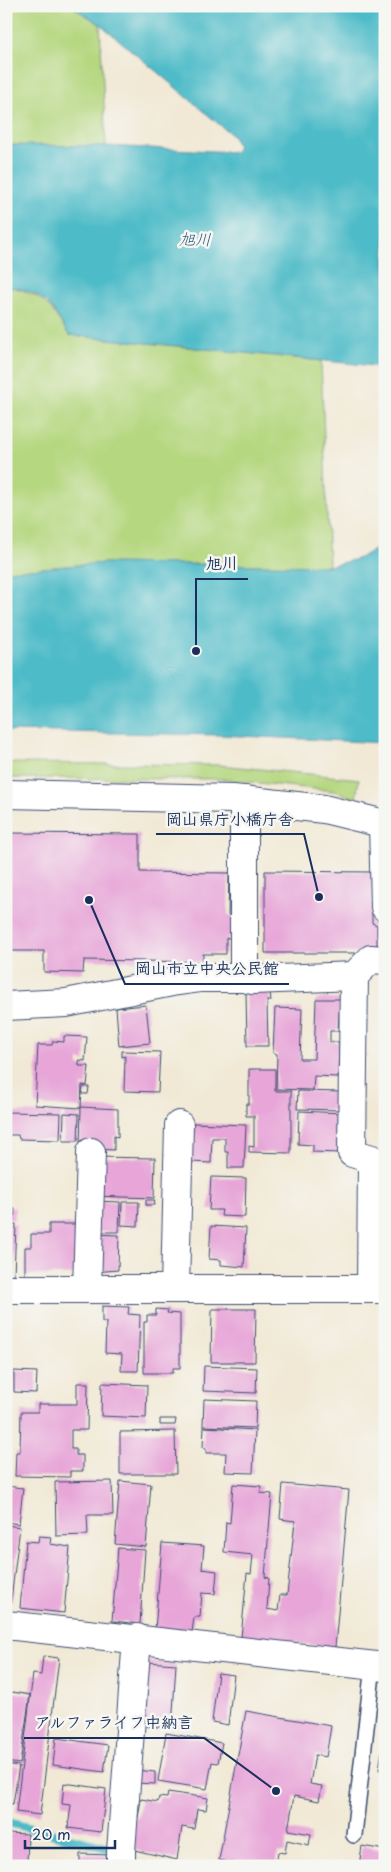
<svg xmlns="http://www.w3.org/2000/svg" width="391" height="1872" viewBox="0 0 391 1872" font-family="'Playpen Sans','Klee One',sans-serif">
<style>
.green{fill:#b5d77f;stroke:#68836e}
.water{fill:#4ebbc8;stroke:#347593}
.lines{fill:none;stroke-linecap:round;stroke-linejoin:round}
.stream{stroke:#4ebbc8;stroke-width:9}
.building{fill:#e7a5d8}
.service-casing{stroke:#3b4b70;stroke-width:18}
.minor-casing{stroke:#3b4b70;stroke-width:30}
.service{stroke:#fff;stroke-width:15}
.minor{stroke:#fff;stroke-width:28}
.labels{text-anchor:middle;dominant-baseline:central;stroke-width:5;stroke-linejoin:round;paint-order:stroke}
.water-label{font-size:16px;font-style:italic;fill:#2a597e;stroke:#f6f6f2}
.leader{fill:none;stroke:#1b2f5e;stroke-width:2}
.callout-dot{fill:#1b2f5e;stroke:#f6f6f2;stroke-width:2}
.callout-label{font-size:16px;text-anchor:middle;font-weight:bold;fill:#1b2f5e;stroke:#f6f6f2;stroke-width:5;stroke-linejoin:round;paint-order:stroke}
</style>
<rect width="100%" height="100%" fill="#f6f6f2"/>
<filter id="ink" filterUnits="userSpaceOnUse"><feTurbulence type="fractalNoise" baseFrequency=".02" numOctaves="2"/><feDisplacementMap in="SourceGraphic" scale="10" xChannelSelector="R" yChannelSelector="G"/><feConvolveMatrix kernelMatrix="1 2 1 2 8 2 1 2 1" color-interpolation-filters="sRGB"/></filter>
<filter id="wash" filterUnits="userSpaceOnUse"><feTurbulence type="fractalNoise" baseFrequency=".0096" numOctaves="4" result="noise"/><feDisplacementMap in="SourceGraphic" scale="20" xChannelSelector="R" yChannelSelector="G"/><feGaussianBlur stdDeviation="1.12" result="paint"/><feColorMatrix in="noise" values="0 0 0 0 0 0 0 0 0 0 0 0 0 0 0 0 0 1.4 0 .05"/><feComposite in="paint" operator="in"/></filter>
<g filter="url(#wash)">
<rect width="100%" height="100%" fill="#f1e9d5"/>
<g class="green">
<path d="M6 6H71L100 24 106 146 6 145Z"/>
<path d="M11 287C46 296 50 307 69 335L321 361 329 566 104 563 6 571V288Z"/>
<path d="M6 763 219 765 359 779 356 798 334 791 221 779 6 778Z"/>
</g>
<g class="water">
<path d="M71 6H385V367L69 335C62 325 57 314 49 305 40 295 20 285 6 288V145L106 146 235 152 238 146 233 136 100 24Z"/>
<path d="M385 548V743L220 735 6 731V571L104 563 329 566 357 559 376 549Z"/>
</g>
<g class="lines">
<path class="stream" d="M6 1822 108 1848"/>
</g>
<g id="blocks">
<g class="building">
<path d="M6 833 140 834V872L229 873 228 915H234V938H226V954H203V962L84 960 83 973 44 972V951H6Z"/>
<path d="M265 871 372 872V923L377 925V953H265Z"/>
<path d="M246 992H270L271 1001H267L268 1046H247Z"/>
<path d="M316 999H340L338 1031H330V1042H339L338 1077 314 1076 313 1090 276 1089 277 1054 273 1053 275 1008 302 1009 300 1059H314Z"/>
<path d="M146 1005 150 1043 119 1046 116 1008Z"/>
<path d="M64 1036 87 1037 85 1061 79 1060V1066H89L87 1086 82 1085 81 1108 35 1105 38 1045H52L53 1041 64 1042Z"/>
<path d="M122 1051 160 1052 158 1092 124 1091 125 1056 122 1057Z"/>
<path d="M249 1069H275V1091H291V1153L249 1152V1146L254 1147V1116H246V1104H249Z"/>
<path d="M83 1087H89L88 1094H82Z"/>
<path d="M298 1091 341 1092V1110L297 1109Z"/>
<path d="M81 1107 118 1109V1137L114 1136V1150L80 1148Z"/>
<path d="M299 1111 342 1113 340 1153 313 1152V1145L298 1144Z"/>
<path d="M6 1112 61 1113 60 1140 19 1139 18 1135H6Z"/>
<path d="M64 1113 79 1114 78 1141H63Z"/>
<path d="M193 1123 246 1125 244 1168H228V1152H225V1138H212L211 1163 191 1162Z"/>
<path d="M94 1157 155 1158 154 1198 93 1196Z"/>
<path d="M211 1177 246 1178 245 1217 221 1216 222 1210H209Z"/>
<path d="M146 1200H155L154 1205H146Z"/>
<path d="M94 1201 120 1202 119 1232H93Z"/>
<path d="M122 1202H139L138 1226 121 1225Z"/>
<path d="M6 1208H15L14 1220 6 1219Z"/>
<path d="M6 1224H16L14 1276 6 1275Z"/>
<path d="M49 1224H80V1275H25V1247H31V1234H49Z"/>
<path d="M211 1226 246 1228 244 1267 221 1265V1260L209 1259Z"/>
<path d="M94 1234 119 1235 118 1270 94 1272Z"/>
<path d="M102 1306 129 1307 128 1314 140 1315 138 1371H121L122 1354 105 1353 106 1322H102Z"/>
<path d="M156 1309 168 1310 167 1313 180 1314V1368H173V1373H144V1322H147V1315H156Z"/>
<path d="M212 1309H256L255 1362H211Z"/>
<path d="M204 1366 257 1368 256 1393 203 1391Z"/>
<path d="M14 1371 37 1372 36 1393 14 1392Z"/>
<path d="M77 1383H88L87 1430H71V1449H76V1455H83V1471H70V1477L15 1476 16 1452H20L21 1412H38V1404H77Z"/>
<path d="M102 1383 147 1385 146 1418 101 1416Z"/>
<path d="M204 1399 256 1401 255 1428 203 1426Z"/>
<path d="M160 1419H176L175 1425H160Z"/>
<path d="M204 1427 255 1430 253 1473 225 1472 226 1453H206V1448H203Z"/>
<path d="M175 1431 176 1474H120V1432Z"/>
<path d="M112 1481 113 1515H87L88 1535 56 1536 55 1482Z"/>
<path d="M120 1481 151 1484 146 1547 115 1544Z"/>
<path d="M233 1484 261 1486 260 1493 272 1494 265 1577 269 1578 267 1609 278 1611 280 1595H287L295 1521 280 1519 283 1484 349 1490 335 1647 241 1638 247 1573 251 1574 253 1555 224 1552 226 1522 230 1523Z"/>
<path d="M6 1486 23 1488 19 1524 6 1522Z"/>
<path d="M6 1525 20 1527 10 1608H6Z"/>
<path d="M39 1536 51 1537 50 1544 70 1547 64 1613 20 1608 26 1541 38 1542Z"/>
<path d="M162 1543 204 1546 202 1569 217 1571 215 1594 202 1593 200 1617H194L192 1633 155 1630Z"/>
<path d="M118 1548 145 1550 140 1624 112 1621Z"/>
<path d="M43 1656 59 1658 40 1815 16 1812 33 1674 41 1675Z"/>
<path d="M148 1662 176 1664 172 1728 144 1726Z"/>
<path d="M218 1673 234 1675 228 1725 212 1722Z"/>
<path d="M6 1691 30 1695 20 1764 6 1762Z"/>
<path d="M246 1711 331 1726 326 1757 315 1755 310 1784 322 1786 319 1801 294 1796 288 1830 311 1834 309 1845 287 1840 285 1853 278 1852 276 1866H250L219 1860Z"/>
<path d="M166 1733 222 1743 218 1763 212 1762 207 1789 158 1781Z"/>
<path d="M384 1736H385V1770H379Z"/>
<path d="M56 1738 108 1745 104 1772 53 1765Z"/>
<path d="M6 1764 19 1766 13 1804 6 1803Z"/>
<path d="M136 1770 155 1772V1784L135 1783Z"/>
<path d="M64 1783 106 1789 101 1832 68 1828 71 1805 62 1804Z"/>
<path d="M168 1792 208 1798 206 1810 197 1809 194 1829 182 1827 177 1860 130 1849 132 1818H138L141 1799 158 1802 159 1797 167 1798Z"/>
<path d="M6 1833 28 1834 27 1866H6Z"/>
<path d="M362 1846 385 1850V1866H359Z"/>
<path d="M80 1854 111 1855 110 1866H80Z"/>
</g>
</g>
</g>
<g filter="url(#ink)">
<use href="#blocks" fill-opacity="0" stroke="#3b4b70" stroke-width="1"/>
<g class="lines">
<g class="service-casing">
<path id="service" d="M354 1835 373 1665"/>
</g>
<g class="minor-casing">
<g id="minor">
<path d="M6 794 233 799 324 809 385 824"/>
<path d="M244 800V978"/>
<path d="M383 823 385 907"/>
<path d="M6 1006 66 1003 172 982 201 978H244L253 980 354 976"/>
<path d="M6 1289H385"/>
<path d="M87 1289 91 1152"/>
<path d="M175 1289 179 1125"/>
<path d="M371 1289 372 1159 352 1153 354 976 371 959 385 960"/>
<path d="M6 1625 385 1667"/>
<path d="M121 1866V1851L137 1638"/>
</g>
</g>
<use href="#service" class="service"/>
<use href="#minor" class="minor"/>
</g>
</g>
<g class="labels">
<g class="water-label">
<text transform="translate(195 238) rotate(1)">旭川</text>
</g>
</g>
<path class="leader" d="M196 651L196 579H248M319 897L304 834H156M89 900L125 984H289M276 1791L204 1738H24"/>
<g class="callout-dot">
<circle cx="196" cy="651" r="5"/>
<circle cx="319" cy="897" r="5"/>
<circle cx="89" cy="900" r="5"/>
<circle cx="276" cy="1791" r="5"/>
</g>
<g class="callout-label">
<text x="222" y="569">旭川</text>
<text x="230" y="825">岡山県庁小橋庁舎</text>
<text x="207" y="974">岡山市立中央公民館</text>
<text x="114" y="1728">アルファライフ中納言</text>
</g>
<rect width="391" height="1872" fill="none" stroke="#f6f6f2" stroke-width="25"/>
<path d="M25 1840v8h90v-8" fill="none" stroke="#1b2f5e" stroke-width="2.5"/>
<text x="32" y="1840" font-size="15" fill="#1b2f5e" stroke="#f6f6f2" stroke-width="4" paint-order="stroke">20 m</text>
</svg>
